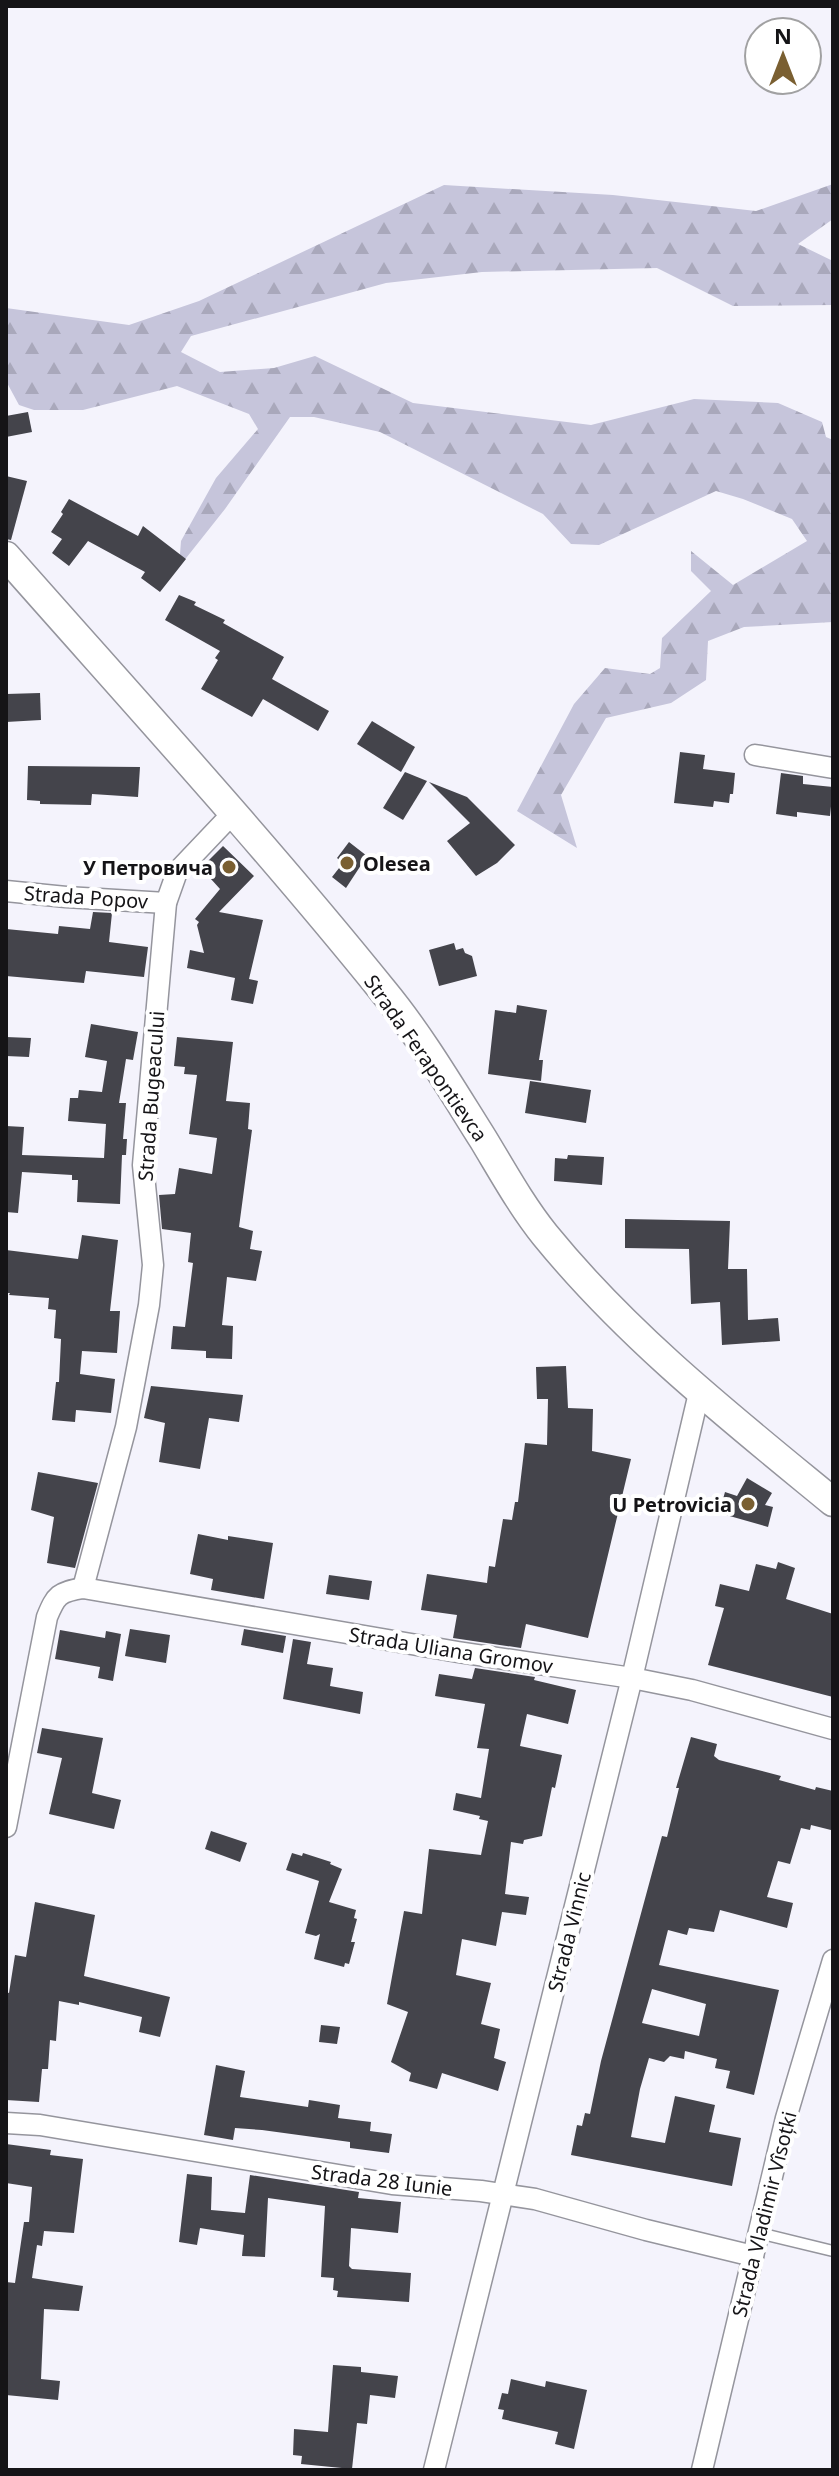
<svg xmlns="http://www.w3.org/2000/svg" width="839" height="2476" viewBox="0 0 839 2476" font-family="'Noto Sans',sans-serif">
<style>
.forest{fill:url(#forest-firs)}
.building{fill:#44444b;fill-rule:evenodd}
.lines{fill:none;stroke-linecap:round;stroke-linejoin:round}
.service-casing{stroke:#95959d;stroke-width:13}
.minor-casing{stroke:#95959d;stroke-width:23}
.secondary-casing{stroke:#95959d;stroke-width:31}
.service{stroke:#fff;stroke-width:10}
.minor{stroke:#fff;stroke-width:20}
.secondary{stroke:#fff;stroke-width:28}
.poi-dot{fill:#7a5f31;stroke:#fff;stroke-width:3}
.labels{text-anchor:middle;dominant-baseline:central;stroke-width:8;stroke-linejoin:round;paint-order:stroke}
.poi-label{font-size:20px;font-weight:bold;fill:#151417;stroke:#fff;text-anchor:end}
.street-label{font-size:20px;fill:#151417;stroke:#fff}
</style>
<defs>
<pattern id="forest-firs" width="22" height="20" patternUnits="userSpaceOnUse" patternTransform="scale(2)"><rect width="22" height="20" fill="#c6c5db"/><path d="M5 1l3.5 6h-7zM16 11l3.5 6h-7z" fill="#a9a8bb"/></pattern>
</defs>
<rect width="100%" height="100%" fill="#f4f3fc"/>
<path class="forest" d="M833 184V219L798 244 833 261V305L733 306 657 268 482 272 386 283 191 336 181 352 220 372 274 368 315 356 413 403 591 425 694 399 778 403 822 422 826 437 833 440V622L744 627 708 641 706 680 671 703 606 718 561 795 577 848 517 811 574 704 605 668 650 674 660 668 662 638 711 591 691 571V551L733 585 807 541 792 519 743 499 716 491 599 545 571 544 543 514 380 432 314 417H290L225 509 179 567 181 541 216 478 258 429 249 414 177 386 83 410H34L19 405 6 381V308L129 325 199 301 444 185 613 195 756 211Z"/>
<g class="building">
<path d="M28 412 32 432 6 437V416Z"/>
<path d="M6 476 27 481 11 540 6 539Z"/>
<path d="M69 499 138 536 143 526 186 559 160 592 141 578 145 572 88 541 69 566 52 553 62 539 51 532 63 514 61 512Z"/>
<path d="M179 595 196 602 194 605 225 620 223 623 284 657 272 679 329 711 318 731 263 699 252 717 201 689 218 660 215 658 220 651 165 620Z"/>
<path d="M40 693 41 720 6 722V694Z"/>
<path d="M372 721 415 747 401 772 357 744Z"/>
<path d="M680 752 705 755 703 769 735 773 733 794H730L729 803 714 801 713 807 674 803Z"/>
<path d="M28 766 140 767 138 797 92 794 91 805 40 804V801L27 800Z"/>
<path d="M405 772 427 781 403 820 383 808Z"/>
<path d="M781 773 803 776V784L833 787 830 816 797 812V817L776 814Z"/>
<path d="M429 782 467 797 515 845 497 863 476 876 447 841 470 823Z"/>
<path d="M349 842 367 856 346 888 332 877 343 863 337 858Z"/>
<path d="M223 846 254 876 219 912 263 920 249 979 258 981 253 1004 231 1000 235 978 187 968 190 950 204 953 197 925 199 922 195 919 220 889 201 868Z"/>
<path d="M93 912 112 913 109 942 148 947 144 977 86 971 84 983 6 976V929L58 934 59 926 90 929Z"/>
<path d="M454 943 456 950 463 948 465 953 472 956 477 976 439 986 429 950Z"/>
<path d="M517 1005 547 1010 539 1060H543L541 1081 488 1074 495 1010 516 1013Z"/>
<path d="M91 1024 138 1032 133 1060 126 1059 119 1103H126L123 1139H127L126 1155H122L120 1204 77 1202 78 1180H72V1175L22 1172 18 1213 6 1212V1126L24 1127 22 1155 104 1158 106 1124 68 1121 70 1098H78L79 1090 102 1092 107 1061 85 1057Z"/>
<path d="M6 1037 31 1038 29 1057 6 1056Z"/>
<path d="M177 1037 233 1042 226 1101 250 1103 248 1129 252 1130 239 1227 253 1231 250 1249 262 1251 256 1281 227 1277 222 1325 233 1326 232 1359 206 1358V1351L171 1349 173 1326 185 1327 193 1263 188 1262 191 1233 162 1229 159 1195 175 1194 179 1168 212 1174 217 1138 189 1134 197 1075 184 1074 185 1067 174 1066Z"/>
<path d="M530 1081 591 1090 586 1123 525 1113Z"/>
<path d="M568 1155 604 1157 602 1185 554 1181 555 1158 567 1159Z"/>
<path d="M625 1219 730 1221 728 1269H747L748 1320 778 1318 780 1341 722 1345 720 1302 691 1304 689 1249 625 1248Z"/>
<path d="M82 1235 118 1240 110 1311H120L117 1353 82 1351 80 1374 115 1379 111 1413 76 1410 75 1422 52 1420 56 1382H59L61 1339 54 1338 56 1310 48 1309 49 1298 9 1295 10 1293H6V1250L78 1259Z"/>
<path d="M566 1366 568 1408 593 1409 592 1451 631 1459 588 1638 526 1624 521 1648 453 1638 457 1615 421 1610 427 1574 487 1583 489 1566 495 1567 503 1519 512 1520 515 1502H518L525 1443 547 1445 548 1399H537L536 1367Z"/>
<path d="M151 1386 243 1395 239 1422 209 1418 200 1469 159 1462 165 1423 144 1418Z"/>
<path d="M38 1472 98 1483 75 1568 47 1563 54 1517 31 1510Z"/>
<path d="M747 1478 772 1493 765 1505 773 1507 768 1527 719 1513 725 1492 737 1496Z"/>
<path d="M198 1534 228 1540V1536L273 1543 264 1599 211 1590 213 1579 190 1574Z"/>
<path d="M778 1562 795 1568 786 1599 833 1614V1697L708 1665 724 1608 715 1606 720 1584 749 1591 756 1564 776 1569Z"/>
<path d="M329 1575 372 1581 369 1600 326 1594Z"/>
<path d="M130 1629 170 1635 166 1663 125 1656Z"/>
<path d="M244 1629 286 1636 283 1653 241 1645Z"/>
<path d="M60 1630 105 1638 106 1631 121 1634 113 1681 98 1678 100 1667 55 1659Z"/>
<path d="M293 1639 311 1642 307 1664 333 1668 330 1686 363 1692 360 1714 283 1699Z"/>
<path d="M475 1668 535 1677 534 1680 576 1690 568 1724 527 1714 520 1746 562 1755 555 1788 552 1787 542 1836 524 1840 523 1844 511 1842 505 1894 529 1897 526 1915 502 1912 496 1946 462 1939 456 1975 491 1983 481 2024 500 2029 494 2058 506 2062 498 2091 442 2073 437 2089 409 2081 411 2073 391 2062 408 2012 387 2004 404 1911 422 1914 429 1849 481 1855 488 1821 479 1819 480 1816 453 1810 456 1793 481 1798 489 1749 477 1748 485 1704 435 1696 439 1674 472 1679Z"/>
<path d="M42 1728 103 1738 92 1793 121 1800 114 1829 49 1814 62 1758 37 1753Z"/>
<path d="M691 1737 717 1744 714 1756 719 1760 781 1776 779 1780 815 1790 816 1787 833 1791 831 1830 811 1825 810 1830 801 1828 790 1864 778 1861 767 1897 793 1903 787 1928 720 1910 714 1932 689 1928 687 1935 668 1930 659 1965 779 1990 754 2095 726 2088 730 2071 715 2068 717 2059 685 2051 684 2059 670 2056 664 2062 649 2058 640 2089 631 2137 665 2143 675 2096 715 2105 709 2132 741 2138 732 2186 571 2155 577 2125 582 2126 585 2113 590 2114 601 2061 662 1836 667 1837 679 1788H676ZM652 1989 706 2004 699 2036 642 2023Z"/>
<path d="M211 1831 247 1843 240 1862 205 1849Z"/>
<path d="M292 1853 302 1856 303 1853 331 1862 330 1864 342 1869 329 1902 356 1910 354 1918 357 1919 351 1942H355L349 1964 345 1963 344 1967 314 1959 320 1934 316 1936 305 1933 319 1881 286 1870Z"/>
<path d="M35 1902 95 1915 84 1976 170 1997 160 2037 139 2032 142 2017 79 2002V2005L59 2001 56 2041 50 2040 48 2069H42L39 2102 6 2100V1992L9 1993 15 1955 26 1957Z"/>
<path d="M321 2025 340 2027 337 2044 319 2042Z"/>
<path d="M216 2065 245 2071 240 2097 308 2107 309 2100 340 2105 338 2118 371 2122 370 2131 392 2134 389 2153 350 2148V2142L262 2130 235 2128 233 2140 204 2135Z"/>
<path d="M6 2144 51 2150 50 2155 83 2159 74 2233 44 2231 42 2246 37 2245 32 2278 83 2286 79 2311 44 2309 41 2379 60 2381 58 2400 6 2395V2282L15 2283 24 2222H29L32 2187 6 2183Z"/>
<path d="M187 2174 212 2177 211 2210 245 2213 250 2175 359 2192 358 2198 401 2202 398 2233 351 2228 349 2266 352 2269 411 2273 409 2302 337 2297 338 2291 333 2290 334 2278 321 2277 325 2206 268 2198 265 2257 242 2256 244 2235 200 2228 197 2245 179 2242Z"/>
<path d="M333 2365 361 2367V2372L398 2376 395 2398 370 2395 367 2424 357 2423 352 2469 301 2464 302 2456 293 2455 294 2429 328 2432Z"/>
<path d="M511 2379 545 2387 546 2381 587 2390 574 2449 555 2444 558 2432 502 2419 504 2410 498 2409 502 2393 508 2394Z"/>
</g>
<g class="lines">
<g class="service-casing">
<path id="service" d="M759 2233 833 2251"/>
</g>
<g class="minor-casing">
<g id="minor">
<path d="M755 755 833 768"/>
<path d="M6 891 66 897 166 903"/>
<path d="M83 1588 126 1427 149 1305 153 1265 143 1165 166 903 177 872 233 813"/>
<path d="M6 1827 47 1617C56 1595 59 1592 83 1588L458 1652 632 1678 692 1690 833 1729"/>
<path d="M6 2123 40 2125 392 2184 481 2191 535 2199 646 2230 753 2256"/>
<path d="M434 2470 632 1678 699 1393"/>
<path d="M702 2470 786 2118 833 1960"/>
</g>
</g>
<g class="secondary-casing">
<path id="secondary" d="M6 556C133 700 263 842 384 992 421 1037 452 1090 483 1139 503 1172 521 1205 545 1235 628 1337 732 1419 833 1502"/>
</g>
<use href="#service" class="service"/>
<use href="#minor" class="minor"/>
<use href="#secondary" class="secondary"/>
</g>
<g class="poi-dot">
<circle cx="347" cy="863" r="8"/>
<circle cx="229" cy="867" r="8"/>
<circle cx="748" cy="1504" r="8"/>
</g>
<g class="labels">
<g class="poi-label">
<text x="363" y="863" text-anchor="start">Olesea</text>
<text x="213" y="867">У Петровича</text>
<text x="732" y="1504">U Petrovicia</text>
</g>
<g class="street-label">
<text transform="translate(86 897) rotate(4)">Strada Popov</text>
<text transform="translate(426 1058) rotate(55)">Strada Ferapontievca</text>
<text transform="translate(151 1096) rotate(-86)">Strada Bugeacului</text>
<text transform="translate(451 1650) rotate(9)">Strada Uliana Gromov</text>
<text transform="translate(569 1932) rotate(-76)">Strada Vinnic</text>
<text transform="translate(382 2180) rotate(7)">Strada 28 Iunie</text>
<text transform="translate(764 2214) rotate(-76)">Strada Vladimir Vîsoțki</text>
</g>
</g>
<rect width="839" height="2476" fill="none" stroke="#151417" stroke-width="16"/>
<g transform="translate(783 56)"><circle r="38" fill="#ffffff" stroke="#a1a1a2" stroke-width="2"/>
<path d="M0-6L14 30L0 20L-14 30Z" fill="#7a5f31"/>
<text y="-12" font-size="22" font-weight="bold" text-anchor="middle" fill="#151417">N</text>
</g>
</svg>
